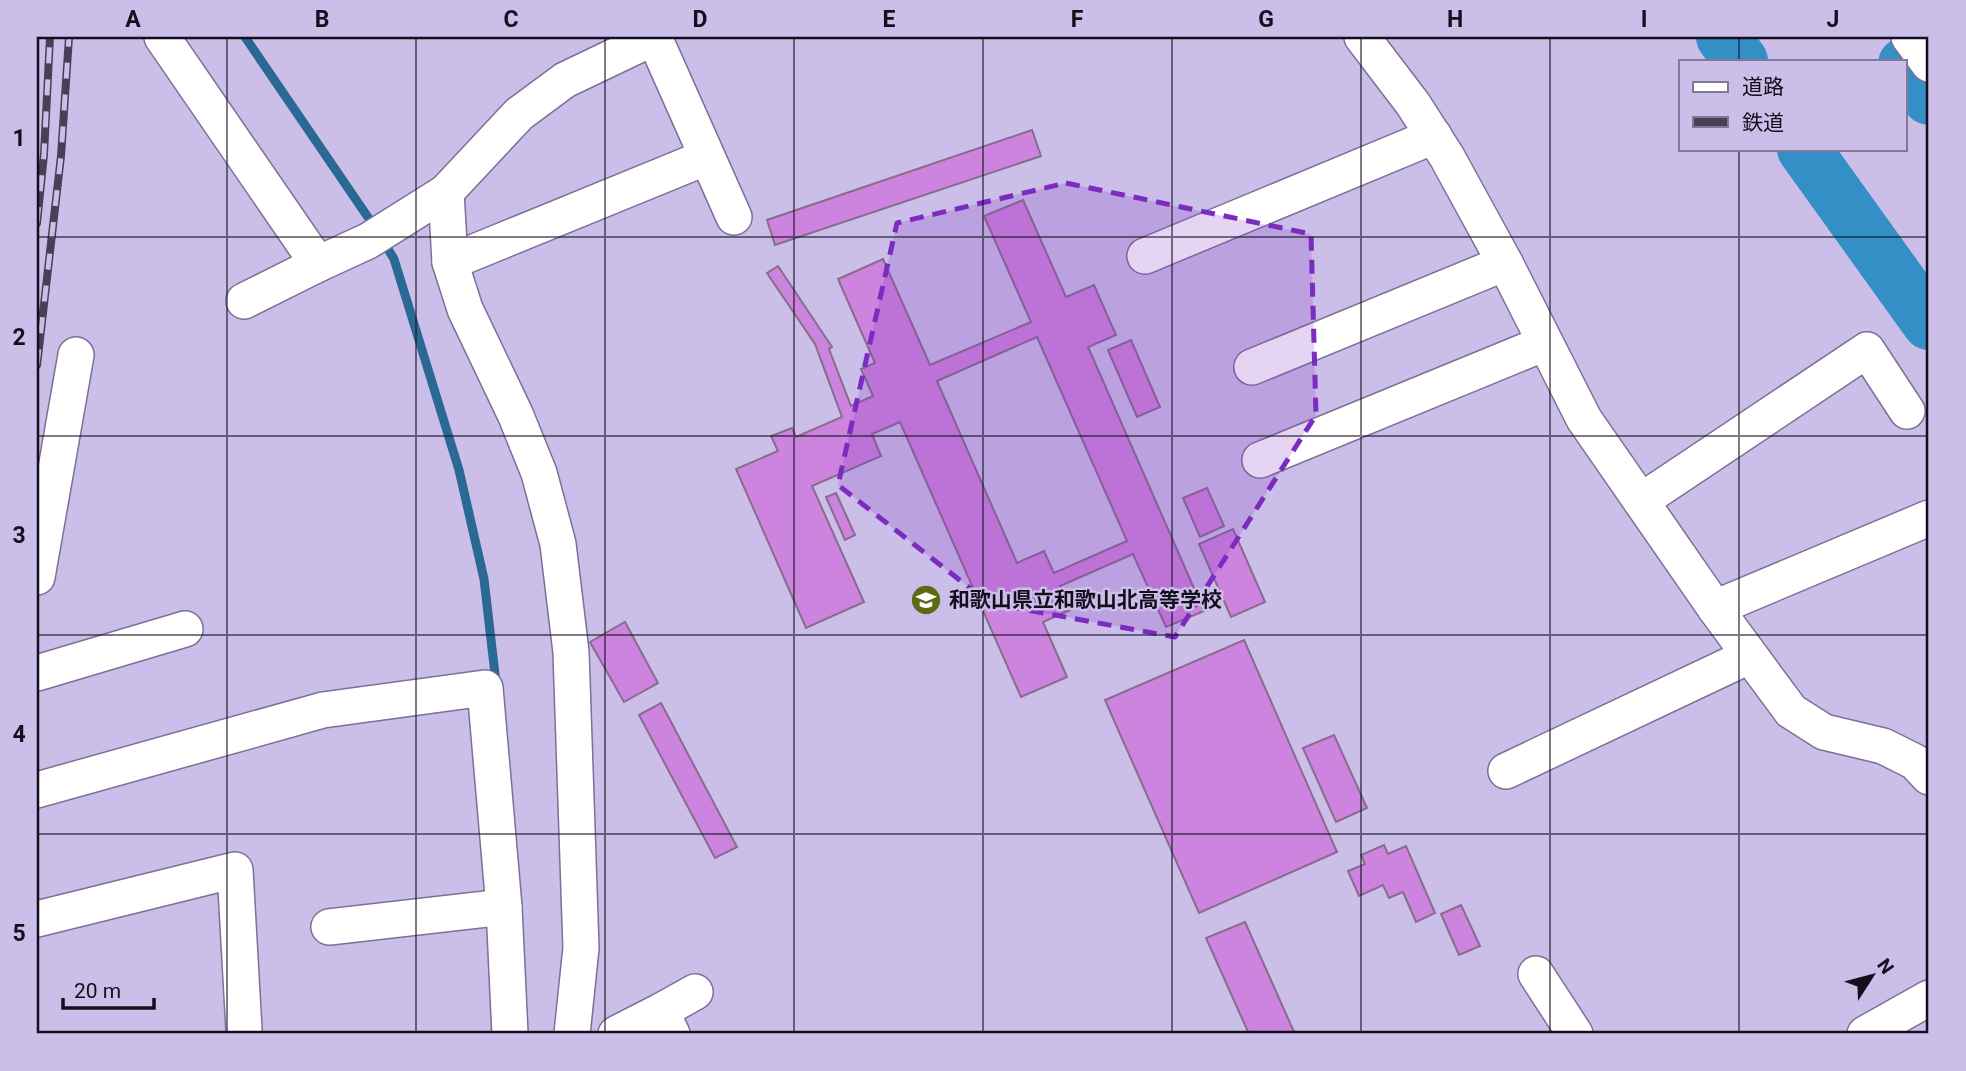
<svg xmlns="http://www.w3.org/2000/svg" width="1966" height="1071" viewBox="0 0 1966 1071" font-family="Roboto,'Noto Sans JP',sans-serif">
<style>
.lines{fill:none;stroke-linecap:round;stroke-linejoin:round}
.stream{stroke:#2a6993;stroke-width:9}
.river{stroke:#338fc6;stroke-width:54}
.building{fill:#cd84df;stroke:#876c8e;stroke-width:2;fill-rule:evenodd}
.street-casing{stroke:#7c7097;stroke-width:38}
.street{stroke:#fff;stroke-width:35}
.rail-casing{stroke:#484057;stroke-width:8}
.rail{stroke:#cbbee9;stroke-width:5;stroke-dasharray:16;stroke-linecap:butt}
.marked{fill:#7b2cbf;fill-opacity:0.2;stroke:#7b2cbf;stroke-width:5;stroke-dasharray:14 9;stroke-linejoin:round}
.grid{fill:none;stroke:#140f1d;stroke-width:2;stroke-opacity:0.55}
.labels{text-anchor:middle;dominant-baseline:central;stroke-width:5;stroke-linejoin:round;paint-order:stroke}
.poi-label{font-size:21px;font-weight:bold;fill:#140f1d;stroke:#cbbee9;text-anchor:start}
.neatline{fill:none;stroke:#140f1d;stroke-width:2.5}
.grid-label{font-size:23px;text-anchor:middle;font-weight:bold;fill:#140f1d}
</style>
<rect width="100%" height="100%" fill="#cbbee9"/>
<g class="lines">
<g class="stream">
<path d="M245 37 376 229"/>
<path d="M383 241 394 259 459 470 484 579 496 683"/>
</g>
<g class="river">
<path d="M1723 37 1741 61"/>
<path d="M1905 64 1929 98"/>
<path d="M1804 149 1929 323"/>
</g>
</g>
<g class="building">
<path d="M1032 130 1041 156 775 245 767 220Z"/>
<path d="M1023 200 1066 297 1094 285 1116 335 1088 347 1204 611 1166 627 1133 554 1060 586 1070 610 1043 622 1067 677 1021 697 900 422 872 434 881 456 812 486 864 602 806 628 736 469 778 451 771 436 792 428 796 437 842 417 815 344 767 273 778 266 832 347 829 349 851 406 873 396 861 369 875 363 838 279 883 259 930 365 1031 322 984 216ZM1037 337 1127 541 1054 573 1044 551 1017 563 937 381Z"/>
<path d="M1131 340 1160 407 1137 417 1108 350Z"/>
<path d="M1207 488 1224 526 1200 537 1183 498Z"/>
<path d="M836 493 855 535 845 540 826 497Z"/>
<path d="M1233 529 1265 602 1231 617 1199 544Z"/>
<path d="M625 622 658 683 624 702 590 642Z"/>
<path d="M1244 640 1337 852 1199 913 1105 700Z"/>
<path d="M661 703 737 847 715 858 639 715Z"/>
<path d="M1334 735 1367 808 1336 822 1303 748Z"/>
<path d="M1384 845 1388 854 1406 846 1435 913 1416 922 1403 892 1389 898 1383 885 1359 896 1348 871 1365 864 1361 855Z"/>
<path d="M1461 905 1480 946 1459 955 1441 914Z"/>
<path d="M1245 922 1295 1034H1249L1206 938Z"/>
</g>
<g class="lines">
<g class="street-casing">
<g id="street">
<path d="M162 37 318 264 244 301"/>
<path d="M654 37 734 217"/>
<path d="M1362 37 1413 104 1447 157 1505 263 1584 419 1715 608 1791 711 1824 732 1883 746 1915 762 1929 777"/>
<path d="M1909 37 1929 64"/>
<path d="M446 192 450 262 465 309 516 416 539 473 558 544 571 652 581 948 572 1034"/>
<path d="M1145 256 1434 136"/>
<path d="M450 262 707 157"/>
<path d="M318 264 368 241 446 192 519 114 565 80 655 37"/>
<path d="M1252 367 1505 263"/>
<path d="M1260 460 1545 343"/>
<path d="M1641 501 1867 350 1907 411"/>
<path d="M37 577 76 355"/>
<path d="M1715 608 1929 518"/>
<path d="M37 673 185 629"/>
<path d="M1506 771 1749 656"/>
<path d="M37 790 323 710 485 688 504 907 510 1034"/>
<path d="M37 919 235 870 244 1030"/>
<path d="M329 927 504 907"/>
<path d="M1536 974 1575 1034"/>
<path d="M661 1011 695 992"/>
<path d="M616 1034 661 1011 672 1034"/>
<path d="M1865 1034 1929 998"/>
</g>
</g>
<use href="#street" class="street"/>
<g class="rail-casing">
<g id="rail">
<path d="M37 223 44 154 50 37"/>
<path d="M37 365 61 156 69 37"/>
</g>
</g>
<use href="#rail" class="rail"/>
</g>
<path class="marked" d="M1066 183 1311 234 1316 415 1175 637 989 603 838 485 897 223Z"/>
<path class="grid" d="M227 37V1034M416 37V1034M605 37V1034M794 37V1034M983 37V1034M1172 37V1034M1361 37V1034M1550 37V1034M1739 37V61M1739 149V1034M37 237H1929M37 436H1929M37 635H1929M37 834H1929"/>
<defs>
<g id="school-disc" transform="scale(1.575)"><circle r="9.5" fill="#5c6a14" stroke="#cbbee9"/><path d="M0-5L7-2L0 1L-7-2ZM-4 1L0 2.5L4 1V4Q0 6-4 4Z" fill="#fff"/></g>
</defs>
<g fill-rule="evenodd">
<use href="#school-disc" x="926" y="600"/>
</g>
<g class="labels">
<g class="poi-label">
<text x="949" y="600">和歌山県立和歌山北高等学校</text>
</g>
</g>
<rect width="1966" height="1071" fill="none" stroke="#cbbee9" stroke-width="77"/>
<rect x="1679" y="60" width="228" height="91" fill="#cbbee9" stroke="#827897" stroke-width="2"/>
<rect x="1693" y="82" width="35" height="10" fill="#ffffff" stroke="#827897" stroke-width="2"/>
<text x="1742" y="94" font-size="21" fill="#140f1d">道路</text>
<rect x="1693" y="117" width="35" height="10" fill="#484057" stroke="#827897" stroke-width="2"/>
<text x="1742" y="130" font-size="21" fill="#140f1d">鉄道</text>
<g transform="translate(1872 976) rotate(54)" stroke="#cbbee9" stroke-width="5" paint-order="stroke">
<path d="M0-5L12 26L0 18L-12 26Z" fill="#140f1d"/>
<text y="-10" font-size="19" font-weight="bold" text-anchor="middle" fill="#140f1d">N</text>
</g>
<path d="M63 998v10h91v-10" fill="none" stroke="#140f1d" stroke-width="3.5"/>
<text x="74" y="998" font-size="21" fill="#140f1d" stroke="#cbbee9" stroke-width="5" paint-order="stroke">20 m</text>
<rect x="38" y="38" width="1889" height="994" class="neatline"/>
<g class="grid-label">
<text x="133" y="27">A</text>
<text x="322" y="27">B</text>
<text x="511" y="27">C</text>
<text x="700" y="27">D</text>
<text x="889" y="27">E</text>
<text x="1077" y="27">F</text>
<text x="1266" y="27">G</text>
<text x="1455" y="27">H</text>
<text x="1644" y="27">I</text>
<text x="1833" y="27">J</text>
<text x="19" y="146">1</text>
<text x="19" y="345">2</text>
<text x="19" y="543">3</text>
<text x="19" y="742">4</text>
<text x="19" y="941">5</text>
</g>
</svg>
